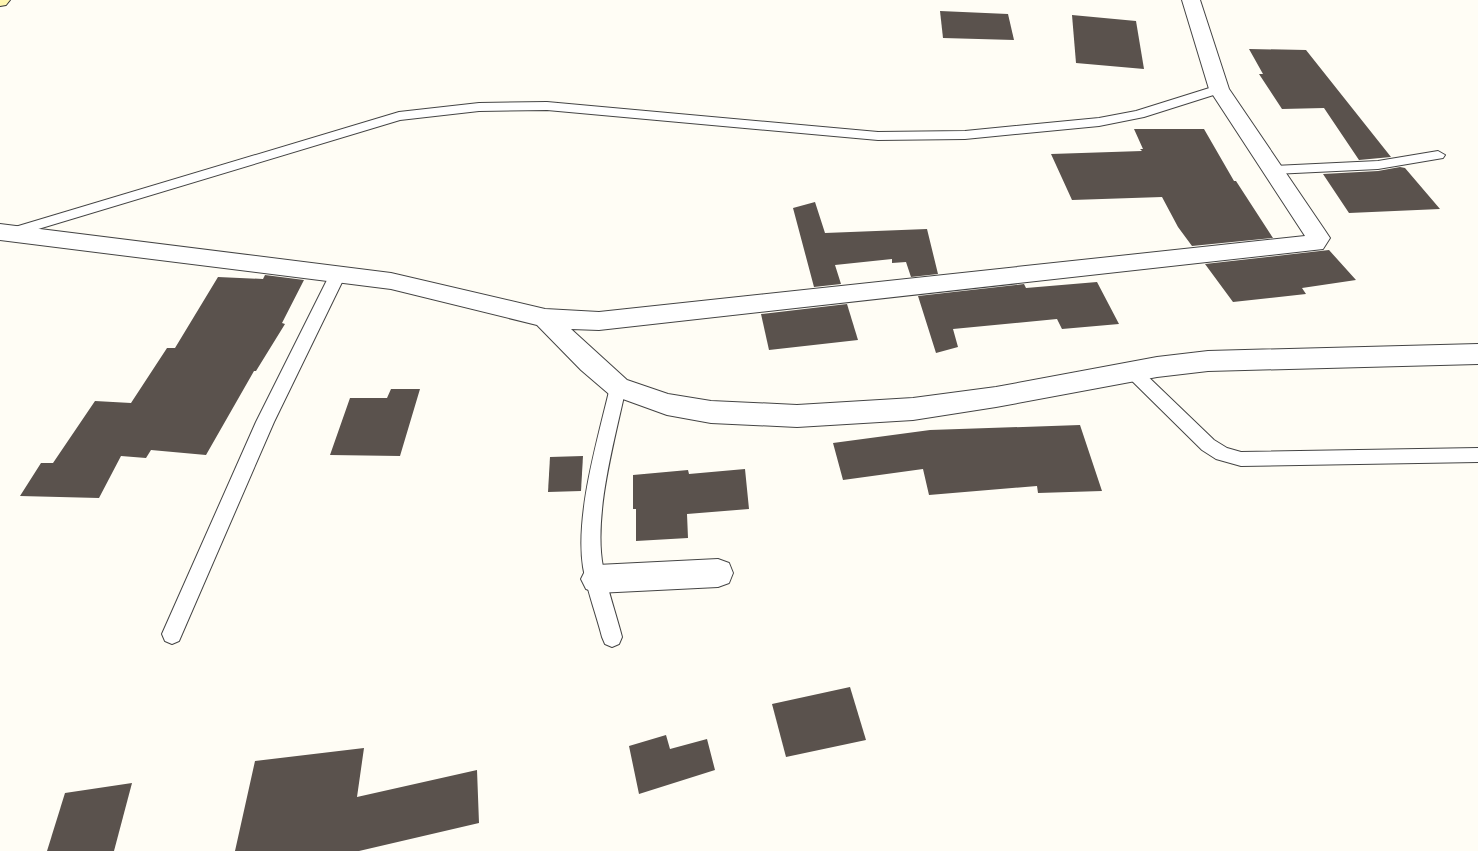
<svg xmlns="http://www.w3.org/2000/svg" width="1478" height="851" font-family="'Times New Roman',serif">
	<rect width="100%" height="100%" fill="#fffdf5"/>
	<g fill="#5a524d">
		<path d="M940 11 1008 14 1014 40 943 38Z"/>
		<path d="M1072 15 1136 21 1144 69 1076 63Z"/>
		<path d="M1249 49 1306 50 1391 157 1359 160 1324 108 1282 109 1259 74H1263Z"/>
		<path d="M1134 129H1204L1234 181H1236L1273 238 1192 246 1178 227 1162 197 1072 200 1051 154 1142 151 1140 149H1143Z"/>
		<path d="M1400 167 1405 168 1440 209 1349 213 1323 174 1378 171Z"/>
		<path d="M815 202 825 233 927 229 938 274 911 277 906 262 892 263V259L835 265 841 284 814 287 793 208Z"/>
		<path d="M1329 250 1356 280 1302 288 1306 294 1233 302 1205 264Z"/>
		<path d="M265 275 304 280 282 323 285 324 256 371H254L206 455 151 450 146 458 121 456 99 498 20 496 41 463H53L95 401 131 403 167 348H175L218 277 263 279Z"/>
		<path d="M1097 282 1119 324 1062 329 1057 319 953 329 958 347 936 353 918 296 1024 284 1026 288Z"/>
		<path d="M847 304 858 340 769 350 761 314Z"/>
		<path d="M391 389H420L400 456 330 455 350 398H387Z"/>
		<path d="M1080 425 1102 491 1038 493 1037 486 929 495 923 469 843 480 833 443 930 430Z"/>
		<path d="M583 456 581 491 548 492 550 457Z"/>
		<path d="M745 469 749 509 687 514 688 538 636 541V509H633V475L688 470 689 474Z"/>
		<path d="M850 687 866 740 786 757 772 704Z"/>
		<path d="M666 735 670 749 707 739 715 770 639 794 629 746Z"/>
		<path d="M364 748 357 797 477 770 479 823 359 851H235L255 761Z"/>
		<path d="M132 783 114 851H47L65 793Z"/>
	</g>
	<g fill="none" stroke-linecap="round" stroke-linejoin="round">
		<g stroke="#444" stroke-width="2">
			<g id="lane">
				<path d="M1219 85 1225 89 1223 92 1144 117 1099 126 965 139 878 140 547 110 479 111 400 120 15 236H5L3 233 5 230 399 112 479 103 547 102 878 132 965 131 1099 118 1136 111Z"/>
				<path d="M1438 151 1445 155 1443 158 1378 169 1274 174 1269 173 1267 170 1269 167 1274 166 1378 161Z"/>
				<path d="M338 269 343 270 346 274 274 422 179 641 172 644 165 641 162 634 256 422 330 274 333 270Z"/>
				<path d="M1132 365 1138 367 1214 440 1227 448 1241 452 1478 448V462L1241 466 1216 459 1202 450 1126 375 1124 371 1126 367Z"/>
				<path d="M618 380 624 382 626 387C615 439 593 515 603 567 608 591 616 614 622 637L619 644 612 647 605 644 602 637C596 614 587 590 583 567 575 514 598 439 610 387L612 382Z"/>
			</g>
		</g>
		<g stroke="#444" stroke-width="2">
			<g id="street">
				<path d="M1182 0H1200L1229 89 1324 229 1330 238 1323 249 599 330 571 329 627 380 668 394 711 401 797 405 913 398 996 387 1157 357 1208 351 1478 344V364L1208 371 1157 377 996 407 913 420 797 427 711 423 667 415 609 394 581 370 537 325 391 289 0 240V224L391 273 545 309 599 312 1305 236 1209 89Z"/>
				<path d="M718 559 729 563 733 573 729 583 718 587 597 593 586 589 581 579 586 569 597 565Z"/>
			</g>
		</g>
		<g stroke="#333" stroke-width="2">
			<path id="secondary" d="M0 0H10L6 5 0 6Z"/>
		</g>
		<use href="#lane" fill="#fff" fill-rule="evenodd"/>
		<use href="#street" fill="#fff" fill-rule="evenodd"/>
		<use href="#secondary" fill="#fff6b0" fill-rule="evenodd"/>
	</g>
</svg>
